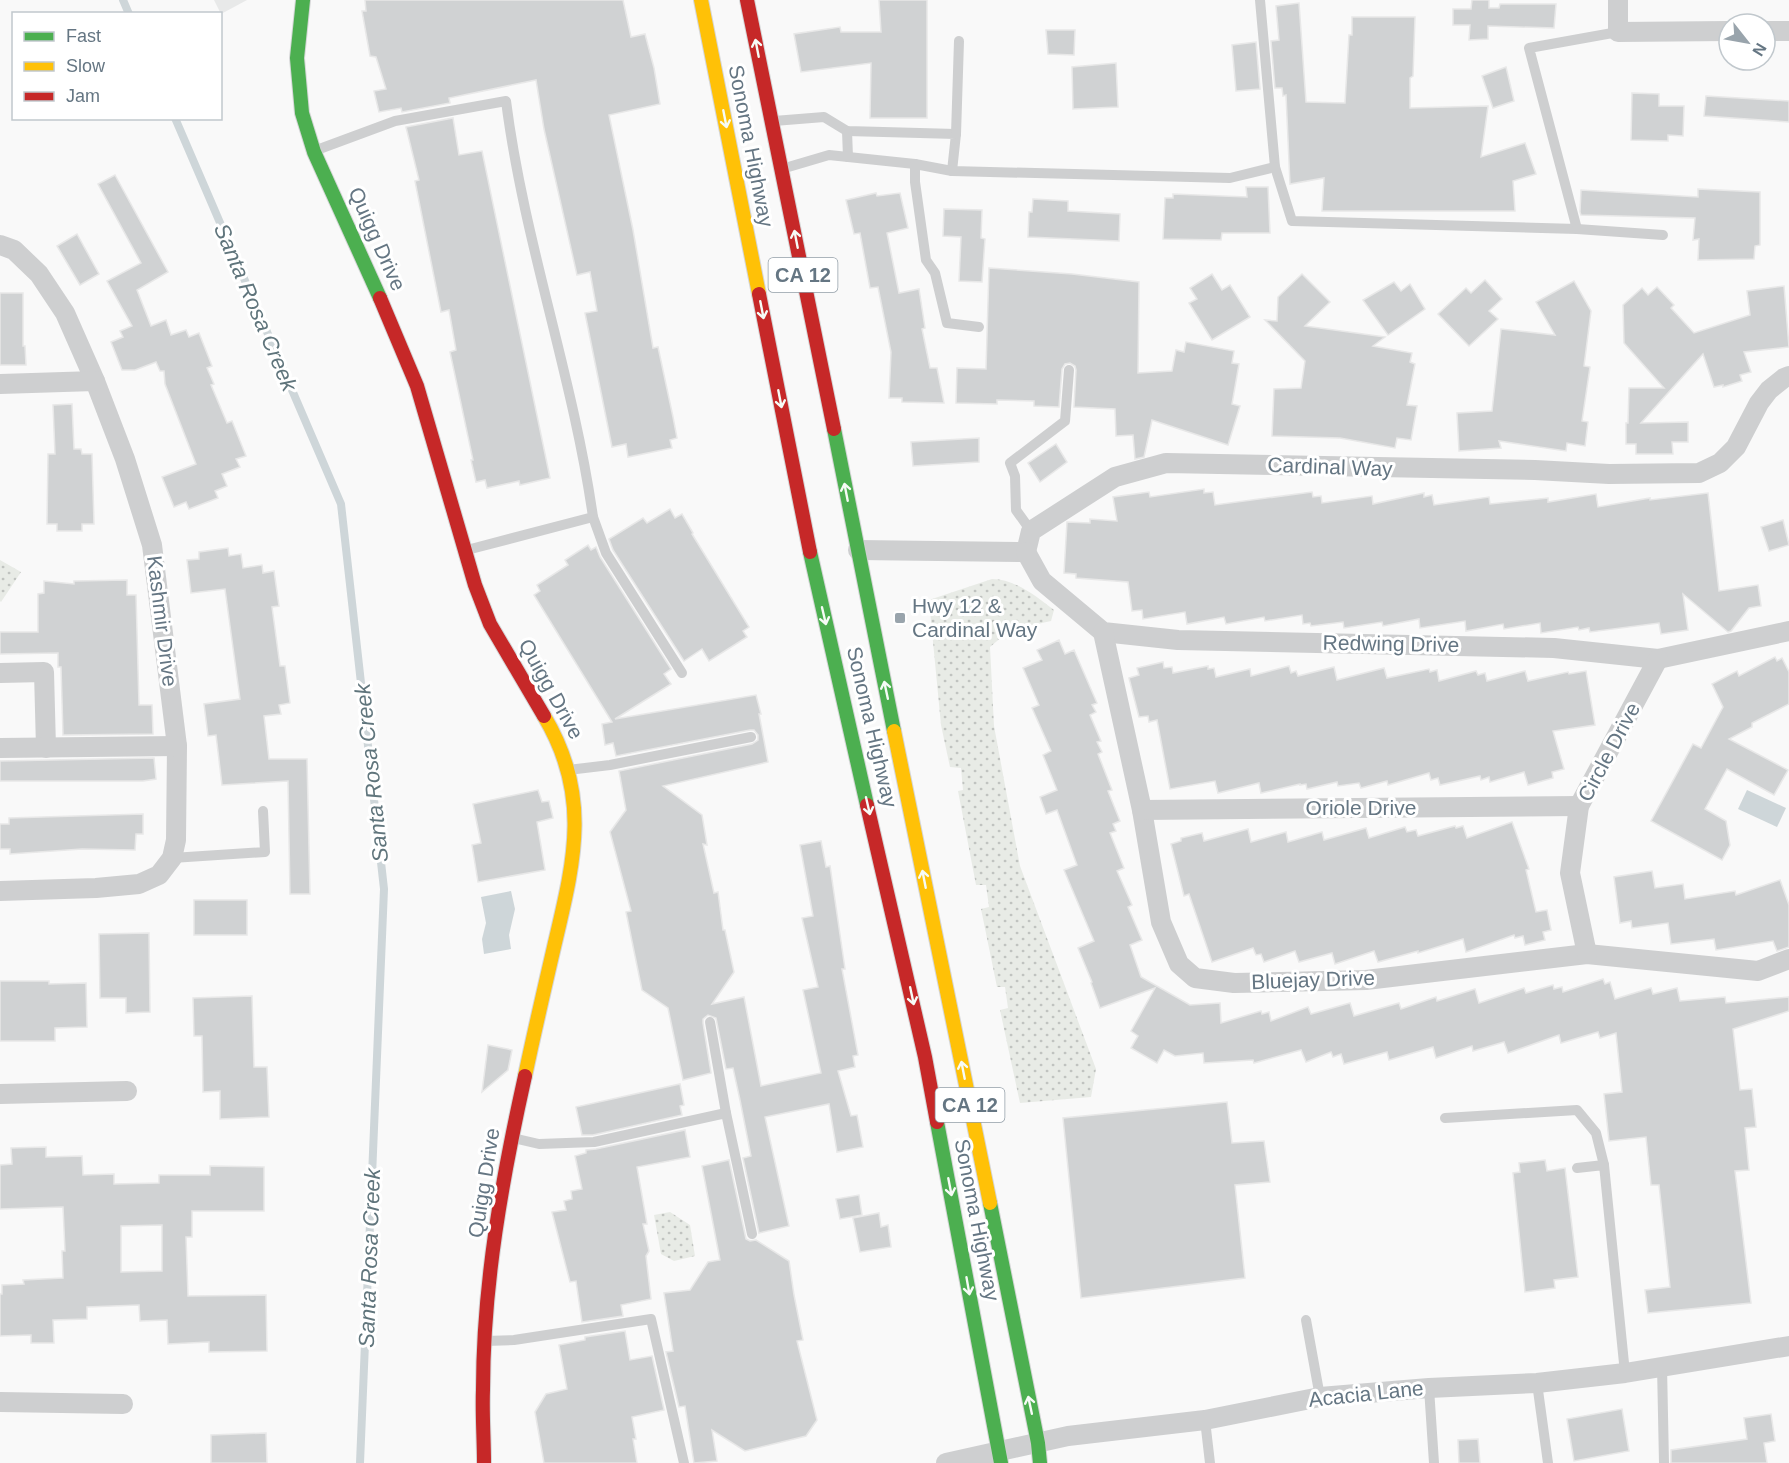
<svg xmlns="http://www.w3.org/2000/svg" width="1789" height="1463" font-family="Helvetica,sans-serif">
	<defs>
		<pattern id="grass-dots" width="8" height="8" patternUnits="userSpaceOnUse" patternTransform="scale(1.5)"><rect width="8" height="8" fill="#e8ebe6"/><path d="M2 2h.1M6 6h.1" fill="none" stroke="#c0c3c0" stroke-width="1.8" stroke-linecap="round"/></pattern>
	</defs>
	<rect width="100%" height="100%" fill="#f9f9f9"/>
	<path fill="#e8e9e9" d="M214 0H247L221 14Z"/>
	<g fill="url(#grass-dots)">
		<path d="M0 560 21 572 1 602 0 601Z"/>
		<path d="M992 579C1015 579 1037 597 1054 610L1051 621 1010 630 990 647 994 726 1020 866 1096 1069 1091 1097 1020 1103 1000 1010 1008 1008 1005 987H997L981 909 989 907 986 885H976L958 791 963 790 961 768 950 767 941 725 929 600Z"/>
		<path d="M670 1212 690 1225 695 1256 674 1261 661 1254 654 1215Z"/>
	</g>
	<g fill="#ced6d9">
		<path d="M1747 790 1786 808 1777 827 1738 809Z"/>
		<path d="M511 891 515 909 509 935 511 949 484 954 482 939 486 923 481 897Z"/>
	</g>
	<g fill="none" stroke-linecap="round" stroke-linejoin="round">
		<g stroke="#ced6d9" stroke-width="8">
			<path d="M123 0 129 14"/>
			<path d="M175 118 341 504 384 889 360 1463"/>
		</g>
	</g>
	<g fill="#d0d2d3" stroke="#e8e8e8" stroke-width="1.5" fill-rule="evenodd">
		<path d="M365 0H623L631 37 645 34 654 68 660 104 609 115 633 230 653 348 658 347 673 417 677 438 670 440 672 448 628 457 626 444 612 447 585 313 597 311 590 272 577 275 544 129 536 80 449 98 450 103 402 112 401 108 379 112 374 91 386 89 376 57 370 56 362 11H366Z"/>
		<path d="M879 0H927V118H870L871 63 801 72 794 34 840 27 841 32H881Z"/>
		<path d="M1472 0H1489V8H1499L1500 4H1556L1554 28 1488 26V39L1469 40 1470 25H1453V9H1471Z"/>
		<path d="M1299 3 1306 102 1345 103 1349 35H1352V17H1415L1413 76 1410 78V108L1488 106 1481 157 1525 143 1536 174 1513 181 1515 211H1322L1324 178 1290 184 1286 95 1283 96 1282 88H1275L1271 41 1279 40 1276 6Z"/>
		<path d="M1046 30H1075L1074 55 1048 54Z"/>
		<path d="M1256 42 1260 89 1236 91 1232 45Z"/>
		<path d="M1116 63 1118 107 1073 109 1072 67Z"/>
		<path d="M1506 67 1514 101 1493 108 1482 76Z"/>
		<path d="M1632 93 1659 94V106H1684L1683 136 1668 135V141L1631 140Z"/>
		<path d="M1706 96 1789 101V122L1704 116Z"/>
		<path d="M453 118 459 155 482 151 550 478 520 485 519 481 487 488 485 480 476 482 471 460H473L450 352 456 350 449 310 441 312 415 181 419 180 406 127Z"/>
		<path d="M115 175 168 272 137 290 151 326 166 320 171 335 186 330 189 337 199 333 212 366 207 368 214 384 211 385 227 423 232 421 246 456 236 459 240 467 222 474 227 486 215 491 218 498 189 509 186 502 174 507 162 477 196 464 165 384 164 371H160L156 362 135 370H122L111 342 123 337 120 331 132 326 107 281 141 263 98 184Z"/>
		<path d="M1246 187H1268L1270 233H1222L1221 240 1163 239 1165 198H1173V194L1247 197Z"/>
		<path d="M1698 189 1760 192V245L1755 246 1754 259 1698 260 1699 239 1693 240 1695 218 1581 215 1580 212 1581 190 1698 197Z"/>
		<path d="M876 193 877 196 900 193 908 228 887 233 899 293 919 289 925 328 922 329 930 368H937L944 403 902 402V398H889L891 352 878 287 870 288 860 233 854 234 846 200Z"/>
		<path d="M1033 199 1068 201V211L1120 214 1119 241 1028 237 1029 212H1032Z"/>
		<path d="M944 209 982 210 981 238 985 239 982 282 959 281 961 237 943 236Z"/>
		<path d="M77 234 99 274 80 285 57 246Z"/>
		<path d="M989 268 1072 274 1139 282 1138 373 1172 371 1176 350 1184 352 1186 342 1234 351 1232 363 1239 364 1232 404 1240 406 1228 445 1152 420 1144 457 1135 459 1133 435 1116 436 1115 409 1074 407 1076 370 1075 366 1070 363 1065 364 1062 369 1059 407 1034 406V401L997 400V404L956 403 957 368 986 369Z"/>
		<path d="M1212 274 1222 290 1230 285 1250 317 1212 340 1189 303 1197 299 1190 288Z"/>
		<path d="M1302 274 1330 302 1305 326 1385 337 1373 346 1412 353 1410 362 1415 364 1407 405 1417 406 1411 440 1397 438 1395 448 1340 438 1272 436 1274 389 1301 388 1305 361 1265 320 1277 321 1278 297Z"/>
		<path d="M1485 280 1502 299 1489 311 1498 319 1469 346 1438 314 1466 288 1471 293Z"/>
		<path d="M1574 281 1591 311 1584 366 1590 367 1582 421 1588 422 1585 446 1567 443 1566 451 1499 441 1501 448 1459 451 1457 413 1492 411 1501 329 1555 335 1536 302Z"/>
		<path d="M1394 282 1401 291 1410 284 1425 309 1388 335 1363 300Z"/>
		<path d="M1784 286 1789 347 1744 352 1751 372 1740 375 1742 381 1723 387V385L1714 387 1703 354 1641 423 1688 422V442H1672L1673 454H1636V444H1626V423H1628L1629 388H1664L1624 343 1623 305 1642 288 1648 295 1657 287 1674 305 1671 308 1694 333 1750 315 1747 291Z"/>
		<path d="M0 293H23V346H25L26 365H0Z"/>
		<path d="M72 404 74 449H81L82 454H92L94 524H82V531H57V524H47L48 454H55L53 405Z"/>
		<path d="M979 438V462L913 466 911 442Z"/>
		<path d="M1056 444 1067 462 1040 482 1028 463Z"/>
		<path d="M1204 489V493L1213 492 1215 505 1312 492 1313 497 1321 496 1322 503 1372 496 1373 504 1424 493V497L1432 495 1434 505 1489 497 1490 504 1548 498V502L1596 494 1598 507 1650 498V500L1708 493 1719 591 1758 585 1761 606 1749 608 1731 631 1728 632 1683 594 1688 630 1661 634 1659 623 1590 632 1589 628 1579 630 1578 627 1541 633 1540 623 1504 629 1503 624 1466 631 1465 621 1420 628 1419 619 1383 626 1382 622 1344 628 1343 622 1311 626 1310 623 1303 624 1302 615 1265 621 1264 617 1226 624 1224 617 1187 624 1185 612 1143 619 1142 610 1132 611 1128 582 1076 578V574L1064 573 1067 522 1090 523V519L1117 521 1113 497 1149 492 1150 497Z"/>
		<path d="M670 509 675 518 682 514 693 533 692 534 749 627 743 631 747 637 709 661 702 649 684 661 613 550 609 539 643 518 647 523Z"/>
		<path d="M1783 520 1789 545 1769 551 1761 527Z"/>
		<path d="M588 545 591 550 596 547 600 557 671 669 664 674 671 684 615 719 756 695 761 714H759L768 762 663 786 702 815 707 845 703 844 714 893 718 892 723 930H725L734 972 712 1004 744 997 761 1086 821 1073 803 990 818 987 802 918 813 916 800 845 821 841 826 867 830 866 845 969H842L858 1055 853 1056 855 1067 838 1071 851 1116 857 1115 863 1147 837 1152 829 1104 765 1117 789 1226 759 1233 743 1158 751 1156 740 1100 733 1068 726 1069 716 1018 708 1015 703 1019V1023L711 1073 683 1080 668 1008 642 990 626 912 631 911 610 832 626 810 619 771 752 744 758 740V735L754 730H750L616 756 613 743 605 745 602 724 612 722 534 595 540 591 537 585 568 565 565 560Z"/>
		<path d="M228 548 229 556 241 554 243 568 262 565 263 573 274 571 279 606 272 607 280 666H285L290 703 279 705 281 714 264 716 269 759H307L310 894H290L288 781 222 785 216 735 208 736 204 704 240 699 225 589 191 593 187 560 199 559V552Z"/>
		<path d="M127 580V595H136L139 705H152L153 734 63 735 61 667H58V653L0 654V632H38V594L44 593V581L74 584V581Z"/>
		<path d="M1059 640 1065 654 1074 650 1097 703 1092 705 1096 712 1090 715 1101 741 1097 742 1102 752 1098 754 1112 790 1108 791 1120 821 1113 824 1116 831 1110 833 1124 868 1117 871 1132 905 1128 907 1142 940 1130 945 1141 977 1190 1005 1220 1003 1221 1023 1261 1011 1262 1014 1269 1012 1271 1021 1308 1007 1311 1014 1350 1003 1354 1016 1399 1003 1401 1009 1436 997 1437 1001 1475 989 1479 1003 1524 988 1526 993 1553 985 1554 989 1562 987 1563 992 1603 979 1605 984 1610 982 1615 999 1651 988 1653 994 1677 988 1680 1001 1725 997 1726 1003 1789 997V1011L1733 1029 1740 1090 1752 1089 1756 1127 1745 1128 1749 1170 1735 1171 1751 1303 1648 1313 1645 1290 1670 1287 1659 1185H1651L1646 1137 1609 1141 1604 1094 1622 1092 1616 1033 1600 1038 1598 1032 1561 1043 1559 1035 1508 1053 1504 1042 1473 1051 1472 1046 1436 1058 1433 1047 1389 1060 1387 1052 1344 1064 1341 1054 1333 1057 1331 1052 1306 1062 1301 1050 1254 1063 1253 1060 1204 1063 1203 1053 1175 1056 1164 1050 1157 1063 1131 1048 1138 1036 1131 1031 1155 988 1100 1008 1091 983 1092 982 1078 948 1094 941 1064 870 1077 865 1057 810 1046 814 1040 797 1057 790 1043 755 1051 751 1032 708 1039 705 1023 668 1042 660 1037 650Z"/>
		<path d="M1775 657 1777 661 1782 658 1789 672V704L1752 723V727L1729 739 1788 770 1774 795 1727 769 1705 809 1726 821 1730 845 1722 860 1651 821 1693 744 1701 748 1723 707 1712 684 1737 671 1739 676Z"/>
		<path d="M1163 662 1164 668 1172 667 1173 673 1208 666V669L1214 668 1216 677 1250 669 1251 676 1289 666 1291 673 1296 671 1298 676 1334 667 1337 680 1384 668 1387 678 1429 669 1430 672 1437 670 1439 681 1476 671 1478 675 1485 673 1487 681 1525 671 1528 681 1568 672 1569 674 1586 671 1595 725 1553 731 1564 769 1552 772 1553 778 1528 785 1524 772 1490 782 1489 777 1481 780 1480 776 1440 785 1438 778 1431 780 1429 773 1388 785 1387 781 1361 788 1359 783 1338 786 1337 782 1307 789 1306 784 1300 785V784L1261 793 1259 783 1218 793 1215 781 1170 789 1157 720 1149 722 1148 716 1139 717 1129 678 1139 675 1137 668Z"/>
		<path d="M154 758 156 779 143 781H0V761Z"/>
		<path d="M538 790 542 802 549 801 553 818 537 822 545 870 478 882 472 845 481 843 473 804Z"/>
		<path d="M143 814V834H136L135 850 82 849 10 854V849H0V824H9V818Z"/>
		<path d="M1512 822 1529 869 1526 870 1536 912 1547 910 1551 930 1543 932 1545 940 1525 945 1523 936 1515 938 1514 935 1466 952 1463 939 1418 953V951L1378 962 1374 951 1335 964 1332 953 1299 962 1295 951 1264 962 1261 954 1256 955 1253 948 1212 962 1189 894 1184 896 1171 844 1181 841V838L1202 833 1204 841 1248 829 1251 842 1286 832 1288 842 1322 832 1324 840 1366 828 1369 838 1405 827 1407 832 1416 830 1418 836 1455 826 1456 828 1463 826 1467 838Z"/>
		<path d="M1652 871 1655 888 1683 884 1685 899 1735 891 1736 895 1780 880 1789 905V947L1777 951 1773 941 1716 950 1714 939 1671 944 1668 923 1632 928 1631 921 1620 923 1614 877Z"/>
		<rect x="194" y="900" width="53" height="35"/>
		<path d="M149 933 150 1012 126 1013V998H100L99 934Z"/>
		<path d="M0 981H49V984L86 983 87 1027 55 1028V1041H0Z"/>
		<path d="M252 996 254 1067H267L269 1117 220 1119V1091L203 1092 202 1036H194L193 998Z"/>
		<path d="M488 1045 512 1050 508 1070 482 1092Z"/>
		<path d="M680 1084 684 1105 680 1106 682 1115 593 1135H582L576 1107Z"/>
		<path d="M1227 1102 1232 1143 1264 1141 1270 1182 1235 1185 1245 1278 1081 1298 1063 1118Z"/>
		<path d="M685 1130 690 1157 637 1167 647 1224H643L649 1251 646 1256 651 1299 621 1305 623 1316 582 1322 576 1281 570 1282 552 1212 566 1210 564 1201 572 1199 571 1191 582 1189 575 1156 586 1153V1150L596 1149Z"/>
		<path d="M46 1147V1157L82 1156 83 1175 114 1174V1184L159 1183V1175H210V1166L264 1167V1211H192V1237H186L188 1296 266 1295 267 1351 209 1352V1342L168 1344 167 1320 140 1321 139 1305 87 1307V1319L53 1320 54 1343H31V1335L0 1336V1294H2V1285L24 1284 23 1280 63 1278 62 1251H65L63 1207 0 1209V1165L12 1164 11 1148ZM162 1225V1271L121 1272V1226Z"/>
		<path d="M729 1160 746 1239 750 1241 756 1240 789 1261 794 1295 803 1340 797 1341 817 1420 806 1436 745 1451 712 1430 717 1461 694 1463 685 1406 679 1407 666 1352 673 1351 664 1293 690 1290 708 1262 720 1260 702 1166Z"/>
		<path d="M1545 1160 1547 1171 1565 1168 1578 1277 1554 1280 1555 1288 1525 1292 1513 1173 1520 1172 1519 1163Z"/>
		<path d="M859 1195 862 1215 840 1219 836 1199Z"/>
		<path d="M879 1213 881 1227 888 1225 891 1247 860 1252 853 1218Z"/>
		<path d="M625 1331 630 1360 652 1356 664 1410 632 1417 636 1439H633L637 1463H544L535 1412 546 1394 567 1389 559 1345 585 1340V1337Z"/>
		<path d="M1622 1409 1629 1451 1574 1461 1567 1419Z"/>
		<path d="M1771 1414 1775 1441 1764 1443 1767 1463H1671V1450L1747 1439 1744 1418Z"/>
		<path d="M266 1433 267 1463H211V1435Z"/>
		<path d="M1478 1439 1480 1463H1459L1458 1440Z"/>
	</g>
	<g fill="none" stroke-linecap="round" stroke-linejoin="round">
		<g stroke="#d5d6d7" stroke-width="16">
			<g id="fast">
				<path d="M303 0 297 58 302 113 314 152 380 298"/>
				<path d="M834 429 894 731"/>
				<path d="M810 552 867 805"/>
				<path d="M937 1122 1001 1463"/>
				<path d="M990 1203 1038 1443 1040 1463"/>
			</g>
		</g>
		<g stroke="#d5d6d7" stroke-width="16">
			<g id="slow">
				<path d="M701 0 759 294"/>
				<path d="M894 731 990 1203"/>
				<path d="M525 1076C534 1033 544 990 554 947 574 862 592 796 544 716"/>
			</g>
		</g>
		<g stroke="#d5d6d7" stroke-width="16">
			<g id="jam">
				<path d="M747 0 834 429"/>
				<path d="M759 294 810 552"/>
				<path d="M380 298 417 386 475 585 490 624 544 716"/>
				<path d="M867 805 925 1057 937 1122"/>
				<path d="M484 1463C484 1439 482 1414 483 1390 483 1285 502 1179 525 1076"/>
			</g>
		</g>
		<g stroke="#cecfd0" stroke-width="10">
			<path d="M1260 0 1275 167 1292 221 1577 229 1529 48 1618 32"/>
			<path d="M774 121 824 117 847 131 956 134 952 171 1230 178 1275 167"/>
			<path d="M847 131 848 157"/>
			<path d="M956 134 959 41"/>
			<path d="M314 151 395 121 506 101C524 242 573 376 593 517L467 550"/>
			<path d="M785 168 829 155 915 164"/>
			<path d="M952 171 915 164V182L926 260 935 273 947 323 979 327"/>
			<path d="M1577 229 1663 235"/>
			<path d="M593 517 606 553 682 673"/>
			<path d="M1031 531 1016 510 1015 476 1010 463 1065 421 1069 370"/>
			<path d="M568 770 610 765 751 737"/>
			<path d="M172 858 265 852 263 811"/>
			<path d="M710 1022 726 1113"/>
			<path d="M1445 1118 1577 1110 1596 1133 1604 1165"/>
			<path d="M513 1138 539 1144 594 1142 726 1113 752 1234"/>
			<path d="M1577 1168 1604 1165 1625 1373"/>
			<path d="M1306 1320 1320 1397"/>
			<path d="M485 1341 514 1340 651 1319 684 1463"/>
			<path d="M1662 1366 1664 1463"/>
			<path d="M1537 1383 1548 1463"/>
			<path d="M1429 1388 1434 1463"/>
			<path d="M1205 1420 1210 1463"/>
		</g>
		<g stroke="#cecfd0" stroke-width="20">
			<path d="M1618 0V32L1729 31"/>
			<path d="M1765 31H1789"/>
			<path d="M0 245 14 250 39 274 65 313 95 381 125 459 152 545 177 746 176 840 172 858 159 875 139 884 96 888 0 891"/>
			<path d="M0 384 95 381"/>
			<path d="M858 550 1026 552 1031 531 1115 477 1166 463 1535 470 1609 474 1699 473 1720 463 1736 447 1759 403 1769 390 1784 378 1789 376"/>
			<path d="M1026 552 1042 581 1103 632 1178 640 1554 648 1658 659 1789 631"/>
			<path d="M1103 632 1142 810 1161 922 1179 964 1195 978 1234 983 1366 980 1587 954 1758 971 1789 959"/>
			<path d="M0 673 44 672 46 748"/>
			<path d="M0 748 177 746"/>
			<path d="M1142 810 1579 806"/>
			<path d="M1587 954 1570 873 1579 806 1658 659"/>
			<path d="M0 1094 127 1091"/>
			<path d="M0 1402 123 1404"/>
			<path d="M946 1463 1068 1436 1205 1420 1320 1397 1429 1388 1537 1383 1625 1373 1789 1346"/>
		</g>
		<use href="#fast" stroke="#4caf50" stroke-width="14"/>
		<use href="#slow" stroke="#ffc107" stroke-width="14"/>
		<use href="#jam" stroke="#c62828" stroke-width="14"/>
	</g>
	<defs><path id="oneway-shaft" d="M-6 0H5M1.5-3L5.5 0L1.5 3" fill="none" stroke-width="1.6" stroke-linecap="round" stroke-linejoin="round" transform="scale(1.5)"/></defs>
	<g stroke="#f6fbf6">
		<use href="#oneway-shaft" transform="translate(757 48) rotate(-101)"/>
		<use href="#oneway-shaft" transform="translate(725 119) rotate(79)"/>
		<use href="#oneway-shaft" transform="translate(796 239) rotate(-101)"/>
		<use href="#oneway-shaft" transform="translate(762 310) rotate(79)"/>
		<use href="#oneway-shaft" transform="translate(780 399) rotate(79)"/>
		<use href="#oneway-shaft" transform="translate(846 492) rotate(-101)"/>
		<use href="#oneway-shaft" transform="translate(824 616) rotate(77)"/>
		<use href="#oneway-shaft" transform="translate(886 690) rotate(-102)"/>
		<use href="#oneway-shaft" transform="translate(868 806) rotate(77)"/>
		<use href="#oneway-shaft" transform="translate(924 879) rotate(-101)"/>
		<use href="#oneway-shaft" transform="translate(912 996) rotate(78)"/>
		<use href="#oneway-shaft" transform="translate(963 1070) rotate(-101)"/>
		<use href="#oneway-shaft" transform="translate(950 1187) rotate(79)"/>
		<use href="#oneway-shaft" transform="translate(968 1286) rotate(80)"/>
		<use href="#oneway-shaft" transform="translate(1030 1405) rotate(-102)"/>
	</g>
	<rect fill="#99a4ac" stroke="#fff" stroke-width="2" x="894" y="612" width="12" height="12" rx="3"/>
	<g text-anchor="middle" stroke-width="6" stroke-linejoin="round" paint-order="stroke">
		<g fill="#fff" stroke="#939fa8" stroke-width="1.5">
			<rect x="768.5" y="258" width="69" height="34" rx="4.5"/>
			<rect x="935.5" y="1088" width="69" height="34" rx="4.5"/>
		</g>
		<g font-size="20" font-weight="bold" fill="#657683">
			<text x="803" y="282">CA 12</text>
			<text x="970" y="1112">CA 12</text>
		</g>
		<g font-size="21" fill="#657683" stroke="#fff">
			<text transform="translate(751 146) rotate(79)" y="7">Sonoma Highway</text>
			<text transform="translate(377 239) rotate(66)" y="7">Quigg Drive</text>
			<text transform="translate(1330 467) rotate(2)" y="7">Cardinal Way</text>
			<text transform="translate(162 621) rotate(83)" y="7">Kashmir Drive</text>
			<text transform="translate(1391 644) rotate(1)" y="7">Redwing Drive</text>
			<text transform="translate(551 689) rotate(61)" y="7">Quigg Drive</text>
			<text transform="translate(872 727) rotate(77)" y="7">Sonoma Highway</text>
			<text transform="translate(1609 752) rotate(-62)" y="7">Circle Drive</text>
			<text x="1361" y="815">Oriole Drive</text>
			<text transform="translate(1313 980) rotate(-2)" y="7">Bluejay Drive</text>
			<text transform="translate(484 1183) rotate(-81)" y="7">Quigg Drive</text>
			<text transform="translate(977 1220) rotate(79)" y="7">Sonoma Highway</text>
			<text transform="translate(1366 1394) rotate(-6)" y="7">Acacia Lane</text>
		</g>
		<g font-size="21" fill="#657683" stroke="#fff" text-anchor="start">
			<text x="912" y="613">Hwy 12 &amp;<tspan x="912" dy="24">Cardinal Way</tspan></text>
		</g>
		<g font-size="22" font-style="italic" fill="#60757c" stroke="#fff">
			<text transform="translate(256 307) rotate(67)" y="8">Santa Rosa Creek</text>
			<text transform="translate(371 773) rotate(-96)" y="8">Santa Rosa Creek</text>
			<text transform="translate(369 1258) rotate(-88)" y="8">Santa Rosa Creek</text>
		</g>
	</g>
	<rect x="12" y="12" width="210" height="108" fill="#ffffff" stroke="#c1c8cd" stroke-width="1.5"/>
	<rect x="24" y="32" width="30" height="9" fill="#4caf50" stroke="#c1c8cd" stroke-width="1.5"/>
	<text x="66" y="42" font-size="18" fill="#657683">Fast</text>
	<rect x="24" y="62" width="30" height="9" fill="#ffc107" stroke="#c1c8cd" stroke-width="1.5"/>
	<text x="66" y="72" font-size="18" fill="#657683">Slow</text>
	<rect x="24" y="92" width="30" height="9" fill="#c62828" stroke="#c1c8cd" stroke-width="1.5"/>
	<text x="66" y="102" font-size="18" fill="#657683">Jam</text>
	<g transform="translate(1747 42) rotate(121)"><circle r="28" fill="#ffffff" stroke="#c1c8cd" stroke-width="1.5"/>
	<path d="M0-4.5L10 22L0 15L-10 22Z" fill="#99a4ac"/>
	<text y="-9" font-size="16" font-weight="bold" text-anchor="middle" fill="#657683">N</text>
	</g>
</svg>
